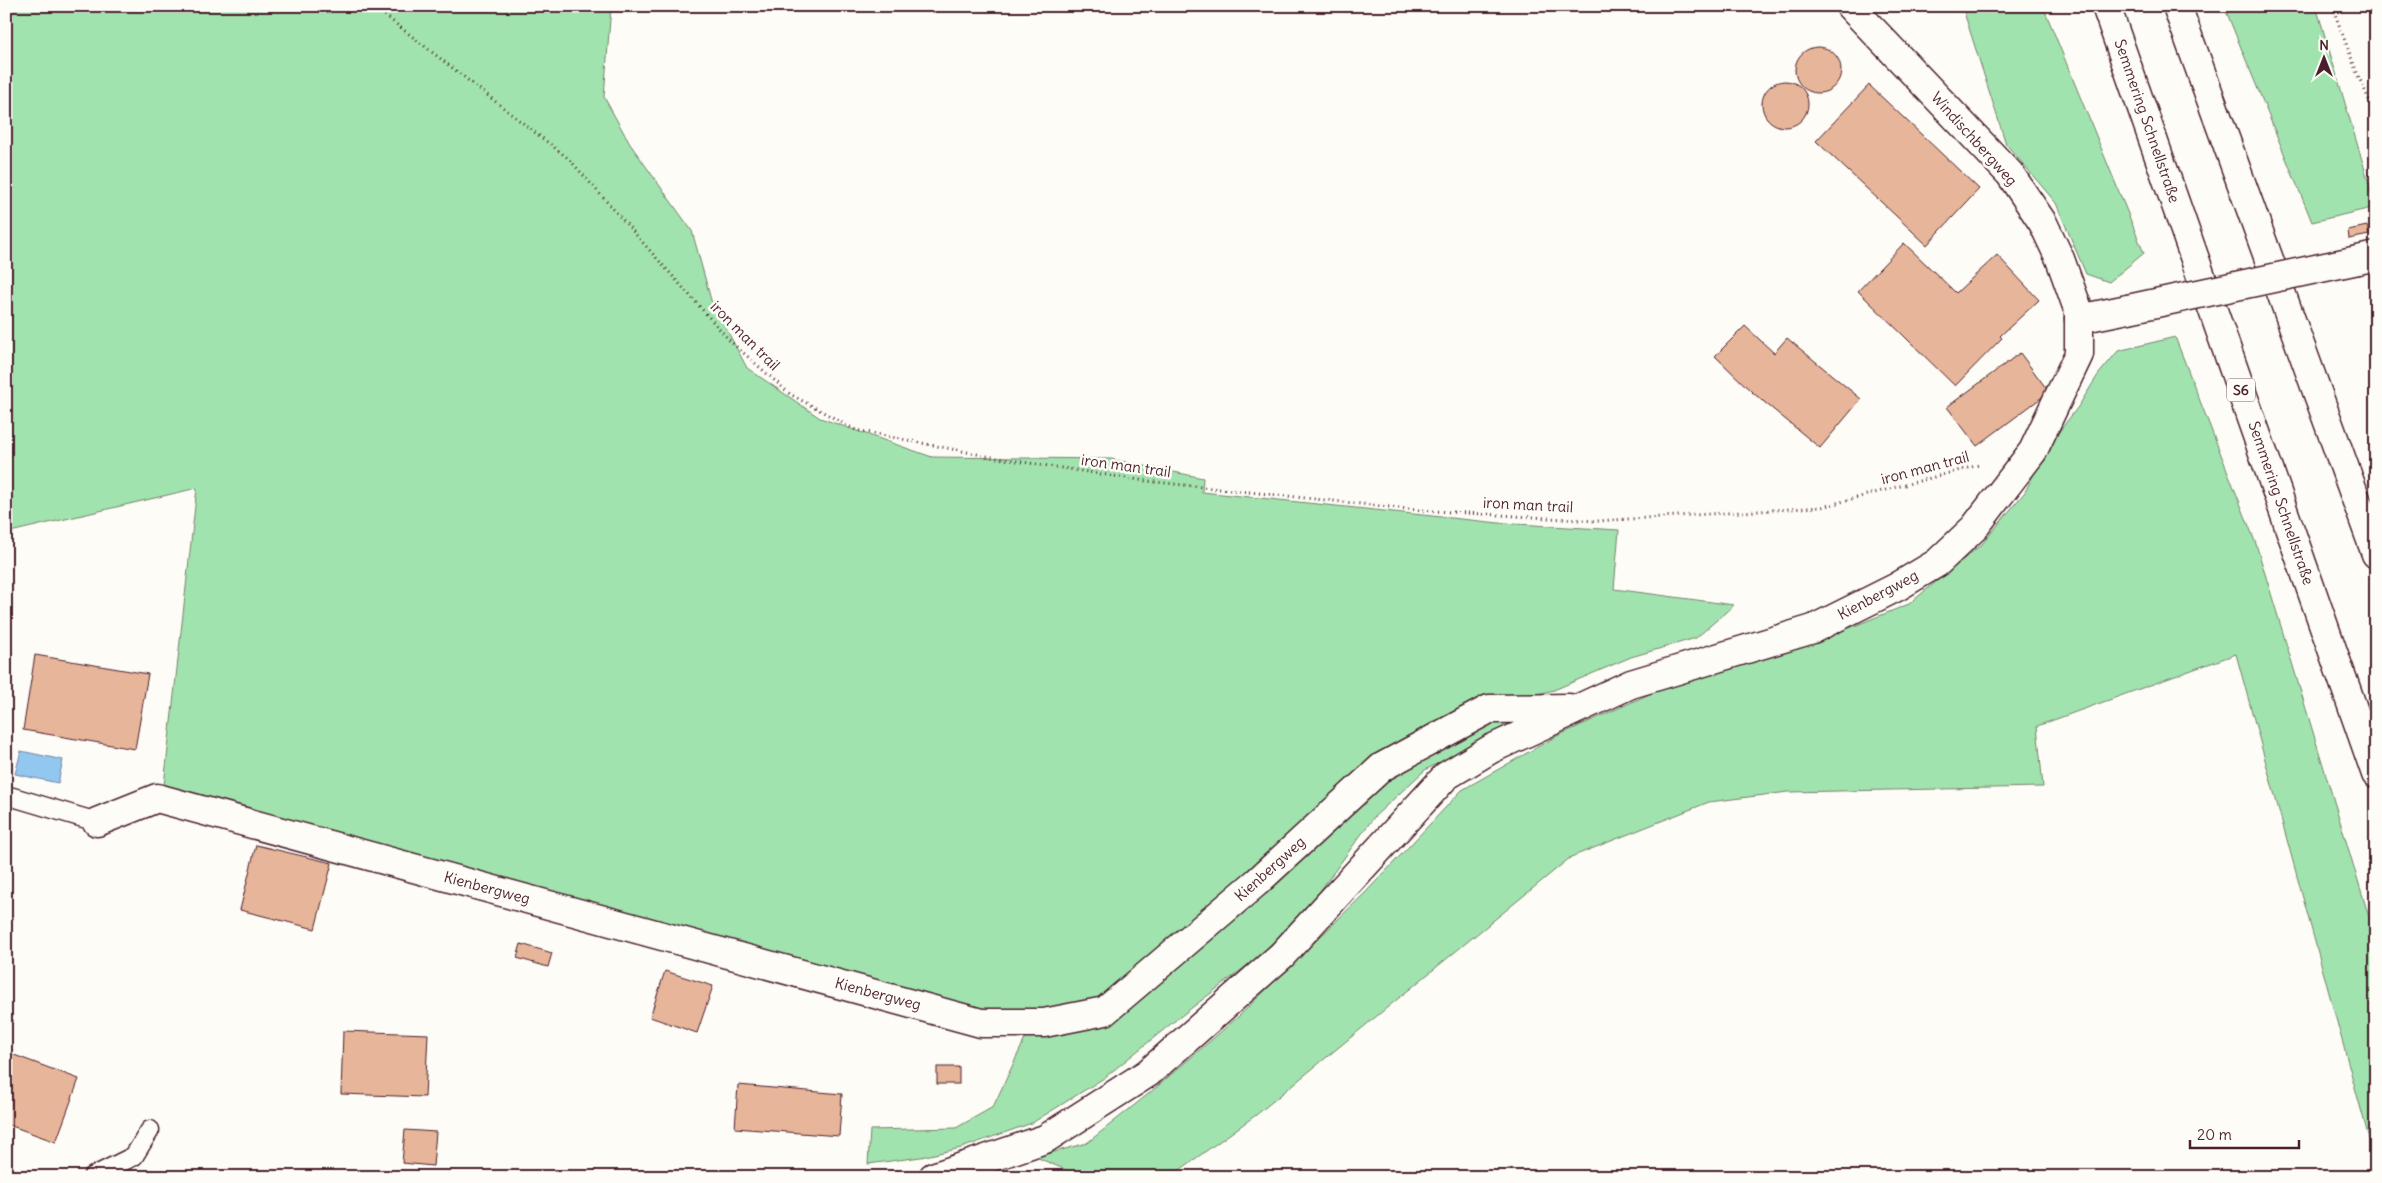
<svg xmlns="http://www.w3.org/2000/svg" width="2382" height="1183" font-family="Delius,sans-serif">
	<rect width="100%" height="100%" fill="#fdfcf7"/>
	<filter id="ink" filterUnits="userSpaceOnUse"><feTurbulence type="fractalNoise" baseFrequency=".02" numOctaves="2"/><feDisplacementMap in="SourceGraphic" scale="10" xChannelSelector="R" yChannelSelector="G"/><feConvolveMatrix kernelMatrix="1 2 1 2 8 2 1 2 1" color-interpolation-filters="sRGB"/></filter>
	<g filter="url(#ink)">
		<g fill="#a1e3ae" stroke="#76816c">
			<path d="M6 6H611L604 97 630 144 692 231 711 300 747 368 820 418 932 457 1111 459 1203 478 1202 492 1499 523 1619 530 1614 589 1734 605 1696 638 1631 657 1554 690 1521 698 1506 728 1425 770 1374 817 1320 891 1262 954 1172 1023 1104 1078 1032 1123 961 1148 921 1157 868 1164 870 1130 956 1128 993 1107 1039 1009 984 1011 164 785 197 488 6 533Z"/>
			<path d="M1962 6H2043L2144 253 2109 282 2086 274 2056 203 2006 144Z"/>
			<path d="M2224 6H2316L2376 207 2312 222Z"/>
			<path d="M2175 337 2256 544 2376 940V1164L2236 654 2037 726 2043 787 1788 792 1709 802 1571 857 1256 1115 1170 1177H1082L1036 1157 1087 1143 1152 1091 1238 1017 1366 892 1462 790 1555 737 1665 687 1817 641 1909 604 1982 544 2025 492 2048 446 2078 407 2098 375 2118 351Z"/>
		</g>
		<path fill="#92c7f0" stroke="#7584a1" d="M21 751 63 760 58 783 15 774Z"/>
		<g fill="#e7b599" stroke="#4a1f2b">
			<circle cx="1818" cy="70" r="23"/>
			<circle cx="1785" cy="104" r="23"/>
			<path d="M1869 85 1979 189 1927 245 1816 141Z"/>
			<path d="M2367 226 2369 235 2349 239 2348 230Z"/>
			<path d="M1904 243 1956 293 1997 255 2039 300 2000 336 2002 338 1955 386 1858 291Z"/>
			<path d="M1745 326 1774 353 1787 338 1861 399 1820 448 1752 392 1715 356Z"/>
			<path d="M2020 353 2049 392 1977 446 1947 407Z"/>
			<path d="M35 655 148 674 135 749 23 730Z"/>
			<path d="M256 845 332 863 315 929 240 910Z"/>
			<path d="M521 944 552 953 548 967 517 958Z"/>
			<path d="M665 971 713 986 697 1033 650 1017Z"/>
			<path d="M343 1031 428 1034 425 1097 341 1094Z"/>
			<path d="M6 1052 79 1079 56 1142 6 1124Z"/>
			<rect x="937" y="1067" width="22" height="17"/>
			<path d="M738 1085 842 1094 839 1136 735 1128Z"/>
			<path d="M405 1130 436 1132 433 1166 402 1163Z"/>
		</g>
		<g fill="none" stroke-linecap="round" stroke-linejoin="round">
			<g stroke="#4a1f2b" stroke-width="21">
				<g id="service">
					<path d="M6 795 97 822"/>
					<path d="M92 1177 134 1156 150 1130"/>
				</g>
			</g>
			<g stroke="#4a1f2b" stroke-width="31">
				<g id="minor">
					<path d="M2358 260 2376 256"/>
					<path d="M2079 319 2128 309"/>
					<path d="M97 822 157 798 981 1023H1044L1105 1011 1257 882 1382 767 1489 709 1569 708"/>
					<path d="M933 1177 1045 1139 1148 1073 1282 955 1446 776 1491 749 1631 684 1813 629 1897 587 1937 563 1974 528 2033 451 2079 354V312L2060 259 2043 223 2010 174 1850 6"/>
				</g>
			</g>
			<g stroke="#4a1f2b" stroke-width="31">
				<g id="motorway">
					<path d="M2106 6 2376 774"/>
					<path d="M2177 6 2376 554"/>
				</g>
			</g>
			<g stroke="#4a1f2b" stroke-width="3" stroke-dasharray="1 4" stroke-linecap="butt">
				<path d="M373 6 569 159 730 341 790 394 856 430 997 458 1146 481 1418 510 1597 521 1822 507 1979 465"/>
				<path d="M2332 6 2357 73 2376 115"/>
			</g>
			<use href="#service" stroke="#fdfcf7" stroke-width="18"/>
			<use href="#minor" stroke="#fdfcf7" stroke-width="28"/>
			<use href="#motorway" stroke="#fdfcf7" stroke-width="28"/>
			<g stroke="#4a1f2b" stroke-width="31" stroke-linecap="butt">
				<path id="minor-bridge" d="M2128 309 2358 260"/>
			</g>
			<use href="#minor-bridge" stroke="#fdfcf7" stroke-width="28"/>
		</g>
	</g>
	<g text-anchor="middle" stroke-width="5" stroke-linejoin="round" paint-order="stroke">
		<rect fill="#fdfcf7" stroke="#806168" stroke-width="1" x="2227" y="378.5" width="28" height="23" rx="4"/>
		<g font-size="14" font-weight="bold" fill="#4a1f2b">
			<text x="2241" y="395">S6</text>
		</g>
		<g font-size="15" fill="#4a1f2b" stroke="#fdfcf7">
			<text transform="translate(2147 121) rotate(71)" y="5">Semmering Schnellstraße</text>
			<text transform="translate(1974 139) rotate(48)" y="5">Windischbergweg</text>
			<text transform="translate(745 336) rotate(45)" y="5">iron man trail</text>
			<text transform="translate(1126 466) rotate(8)" y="5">iron man trail</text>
			<text transform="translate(1925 468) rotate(-15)" y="5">iron man trail</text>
			<text transform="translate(2281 503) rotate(71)" y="5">Semmering Schnellstraße</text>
			<text transform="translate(1528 505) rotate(3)" y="5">iron man trail</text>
			<text transform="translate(1878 595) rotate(-28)" y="5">Kienbergweg</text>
			<text transform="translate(1270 869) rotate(-42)" y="5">Kienbergweg</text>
			<text transform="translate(487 888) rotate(15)" y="5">Kienbergweg</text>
			<text transform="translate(878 994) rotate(15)" y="5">Kienbergweg</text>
		</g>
	</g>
	<rect width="2382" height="1183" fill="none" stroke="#fdfcf7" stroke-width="25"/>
	<rect x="12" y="12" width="2357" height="1158" fill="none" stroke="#4a1f2b" stroke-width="2" filter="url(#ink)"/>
	<g transform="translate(2324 58)" stroke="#fdfcf7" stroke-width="4" paint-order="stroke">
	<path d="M0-4L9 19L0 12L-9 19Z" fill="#4a1f2b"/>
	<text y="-8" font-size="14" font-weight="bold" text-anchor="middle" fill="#4a1f2b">N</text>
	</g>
	<path d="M2190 1140v8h109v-8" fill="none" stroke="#4a1f2b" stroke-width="2.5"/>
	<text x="2197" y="1140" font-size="15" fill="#4a1f2b" stroke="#fdfcf7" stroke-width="4" paint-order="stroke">20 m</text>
</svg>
